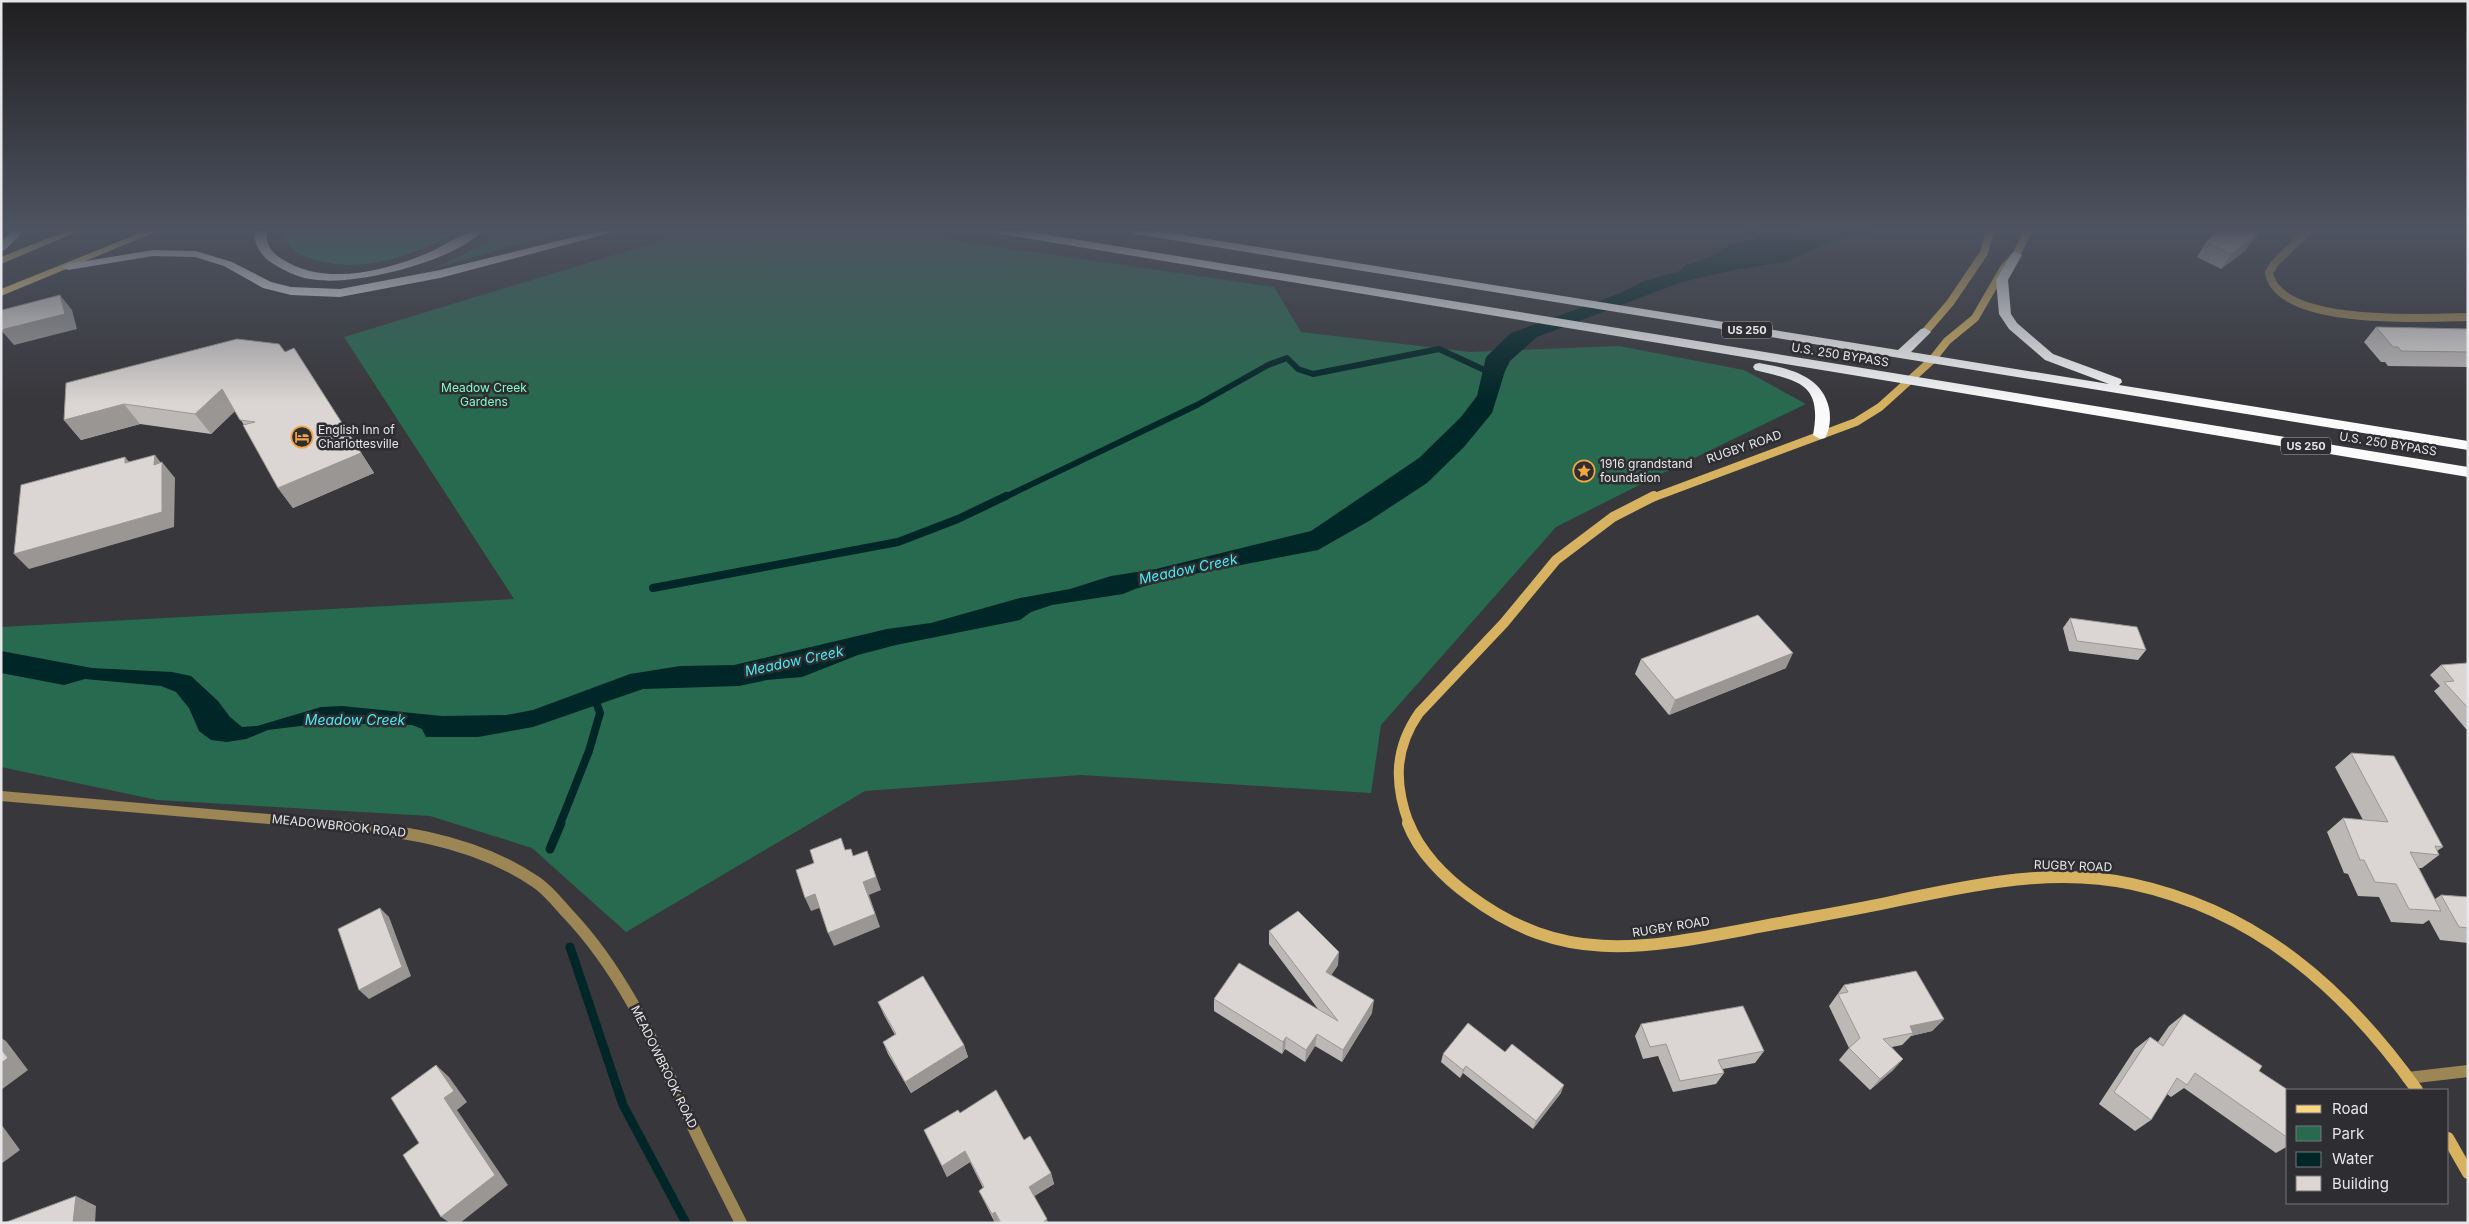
<svg xmlns="http://www.w3.org/2000/svg" width="2469" height="1224" font-family="Inter,sans-serif">
	<rect width="100%" height="100%" fill="#38373b"/>
	<g fill="#286a4f">
		<path d="M503 231H565L432 269 498 237Z"/>
		<path d="M693 231H889L1274 287 1301 332 1470 352 1619 346 1744 370 1806 404 1659 475 1556 527 1381 725 1371 793 1081 775 865 791 626 932 532 848 430 816 157 800 1 767V627L514 599 344 337Z"/>
	</g>
	<path fill="#237e5c" d="M284 231H456C413 259 347 278 298 253 292 250 287 242 283 237Z"/>
	<path fill="#012627" d="M1802 231H1876L1830 242 1789 261 1734 270 1682 282 1537 337 1510 361 1505 371 1492 413 1464 447 1427 483 1369 521 1318 550 1173 578 1135 589 1123 594 1052 605 1031 612 1020 620 896 645 858 655 802 677 767 680 739 686 643 689 533 727 478 737H426L422 729 412 725 324 723 268 730 246 739 227 742 211 740 199 731 189 708 176 692 161 686 85 679 64 685 1 673V651L92 668 172 672 191 676 218 701 230 717 242 727 257 726 321 707 342 706 442 716 506 715 533 710 630 674 680 666 734 665 887 629 931 623 1020 598 1070 589 1111 576 1156 569 1311 531 1419 458 1461 417 1477 396 1486 357 1511 333 1621 293 1644 281 1680 271 1686 265 1714 256 1730 244Z"/>
	<g fill="none" stroke-linecap="round" stroke-linejoin="round">
		<g stroke="#012627" stroke-width="6">
			<path d="M1745 231 1773 241"/>
			<path d="M1003 498 1197 405 1268 365 1287 358 1298 369 1313 374 1439 349 1491 373"/>
		</g>
		<g stroke="#012627" stroke-width="8">
			<path d="M653 588 898 542 958 519 1006 496"/>
			<path d="M560 824 589 751 600 713 594 696"/>
		</g>
		<g stroke="#012627" stroke-width="9">
			<path d="M550 849 561 823"/>
			<path d="M570 947 623 1105 686 1223"/>
		</g>
		<path stroke="#9d8655" stroke-width="8" d="M2308 231 2274 264 2269 273C2279 327 2427 318 2468 317"/>
		<path stroke="#9d8655" stroke-width="10" d="M1 796 327 824"/>
		<g stroke="#9d8655" stroke-width="12">
			<path d="M312 823C389 829 470 837 536 882 548 890 558 903 568 914 623 972 654 1043 687 1114 704 1151 723 1187 741 1223"/>
			<path d="M2408 1078 2468 1071"/>
		</g>
		<g stroke="#d7b260" stroke-width="8">
			<path d="M1925 332 1950 303 1984 253 1990 231"/>
			<path d="M1652 498 1856 422 1880 407 1932 360 1947 341 1975 318 2004 268 2016 255 2028 231"/>
		</g>
		<path stroke="#d7b260" stroke-width="10" d="M1409 824C1394 784 1394 749 1419 713L1504 623 1556 560 1613 517 1654 496"/>
		<g stroke="#d7b260" stroke-width="12">
			<path d="M1408 823C1419 852 1445 878 1470 896 1563 965 1642 949 1748 929 1799 919 1850 911 1900 900 1976 884 2055 867 2132 884 2257 911 2345 989 2417 1090"/>
			<path d="M2448 1138 2468 1173"/>
		</g>
		<g fill="#fbd583" fill-rule="evenodd">
			<path d="M66 231H79L1 264V257Z"/>
			<path d="M145 231H158L1 296V289Z"/>
		</g>
		<g fill="#fafafa" fill-rule="evenodd">
			<path d="M12 231H24L5 250 1 251V242Z"/>
			<path d="M255 231H267C265 244 272 253 282 259 325 287 386 271 430 252 448 244 463 231 482 231 455 261 357 285 318 280 301 279 286 272 272 263 261 256 253 244 255 231Z"/>
			<path d="M598 231H618L440 278 340 297 291 295 263 288 224 266 195 257 153 256 68 270 62 267 68 264 153 250 196 251 232 262 271 282 291 287 340 289 440 270Z"/>
			<path d="M996 231H1024L2468 467V477L1001 234Z"/>
			<path d="M1130 231H1158L1898 350 1921 329 1925 328 1931 332 1911 352 2109 384 2045 360 2009 329 1999 314 1996 280 2012 253 2016 252 2022 255 2008 280 2011 314 2017 323 2053 354 2121 379 2122 382 2119 385 2468 441V450L1135 234Z"/>
			<path d="M1759 363C1787 368 1822 375 1829 408 1831 417 1830 430 1825 438L1820 439 1813 435C1823 382 1797 381 1755 370L1753 367 1755 364Z"/>
		</g>
	</g>
	<g fill="#bcb8b5">
		<path d="M2215 231H2260L2255 239 2250 243 2246 250 2221 269 2197 257 2206 242 2210 239Z"/>
		<path d="M2376 327 2468 329V367L2388 366 2385 362H2381L2364 342Z"/>
		<path d="M285 352 307 368 374 473 293 508 278 488 244 425 235 411 211 434 140 424 81 440 64 420Z"/>
		<path d="M2070 618 2146 650 2138 660 2069 651 2063 628Z"/>
		<path d="M1641 659 1786 668 1669 715 1635 674Z"/>
		<path d="M2441 665H2468V729H2466L2434 691 2440 686 2430 675Z"/>
		<path d="M2351 753 2443 847 2437 851 2439 855 2422 868H2419L2435 899 2441 895 2468 897V943L2440 940 2429 920 2423 924 2391 922 2379 897 2358 896 2348 874 2344 873 2327 832 2343 818 2363 820 2335 767Z"/>
		<path d="M1269 931 1338 965 1331 975 1372 1013 1342 1062 1315 1046 1305 1062 1285 1049 1282 1054 1214 1011V999L1318 1009 1269 944Z"/>
		<path d="M1844 985 1944 1019 1932 1031 1911 1036 1902 1045 1892 1047 1903 1059 1892 1071 1870 1090 1839 1060 1849 1048 1829 1006Z"/>
		<path d="M878 1002 964 1045 968 1057 911 1093 888 1054 883 1042 895 1035 884 1015Z"/>
		<path d="M2184 1014 2259 1071 2288 1090V1146L2276 1153 2184 1088 2171 1097 2167 1094 2151 1120 2135 1131 2099 1104 2135 1049 2150 1037 2158 1042 2169 1026Z"/>
		<path d="M1641 1024 1764 1051 1755 1063 1723 1069 1724 1073 1716 1084 1673 1092 1658 1056 1643 1059 1635 1036Z"/>
		<path d="M1505 1052 1561 1093 1533 1129 1463 1073 1460 1078 1441 1062 1443 1054Z"/>
		<path d="M960 1113 1024 1140 1051 1173 1054 1184 1034 1196 1048 1223H1000L999 1222 998 1223H995L979 1191 983 1188 970 1162 947 1177 924 1130Z"/>
	</g>
	<g fill="#999694">
		<path d="M2254 231H2260L2255 239 2250 243 2246 250 2221 269 2231 254Z"/>
		<path d="M60 295 72 310 77 329 14 345 1 330Z"/>
		<path d="M294 348 374 473 293 508 278 488Z"/>
		<path d="M222 389 237 409 211 434 195 414Z"/>
		<path d="M124 404 140 424 81 440 64 420Z"/>
		<path d="M155 455 162 464V462L175 478 174 527 29 569 14 554 154 465Z"/>
		<path d="M125 457 138 472 125 463Z"/>
		<path d="M1793 653 1786 668 1669 715 1675 700Z"/>
		<path d="M867 851 881 890 869 895 880 927 834 946 828 933 863 882Z"/>
		<path d="M815 894 822 907 811 911 805 898Z"/>
		<path d="M380 908 389 917 411 976 369 999 359 990Z"/>
		<path d="M1339 952 1338 965 1325 985 1326 972Z"/>
		<path d="M1374 1000 1372 1013 1342 1062 1343 1050Z"/>
		<path d="M1944 1019 1932 1031 1911 1036 1913 1033 1910 1026Z"/>
		<path d="M1317 1034 1315 1046 1305 1062 1306 1050Z"/>
		<path d="M1286 1037 1285 1049 1282 1054 1283 1042Z"/>
		<path d="M1 1038 6 1041 28 1070 1 1090Z"/>
		<path d="M964 1045 968 1057 911 1093 905 1082Z"/>
		<path d="M1903 1059 1892 1071 1870 1090 1880 1079Z"/>
		<path d="M436 1065 449 1077 467 1102 457 1110 508 1185 460 1223H450L441 1217Z"/>
		<path d="M1466 1066 1463 1073 1460 1078 1463 1070Z"/>
		<path d="M1564 1085 1561 1093 1533 1129 1536 1121Z"/>
		<path d="M1 1124 20 1150 1 1164Z"/>
		<path d="M965 1151 970 1162 947 1177 942 1166Z"/>
		<path d="M1051 1173 1054 1184 1033 1197 1029 1187Z"/>
		<path d="M76 1196 96 1206 95 1223H73Z"/>
		<path d="M995 1212 999 1222 998 1223H995L992 1214Z"/>
		<path d="M1047 1219 1048 1223H1042Z"/>
	</g>
	<g fill="#dbd6d3" stroke="#999694">
		<path d="M2215 231H2256L2253 234 2256 235 2231 254 2206 242 2218 233Z"/>
		<path d="M60 295 65 314 1 330 2 310Z"/>
		<path d="M2376 327 2468 329V352L2401 351 2398 347H2393Z"/>
		<path d="M237 339 279 344 285 352 294 348 361 453 278 488 243 425 255 422 240 420 222 389 195 414 124 404 64 420 66 383Z"/>
		<path d="M155 455 154 465 162 462V512L14 554 21 485 125 457V463Z"/>
		<path d="M1758 615 1793 653 1675 700 1641 659Z"/>
		<path d="M2070 618 2137 627 2146 650 2077 641Z"/>
		<path d="M2467 663 2468 665V708L2444 682 2454 681 2441 665Z"/>
		<path d="M2351 753 2394 756 2443 847 2435 846 2439 855 2410 852 2441 911 2409 909 2396 884 2375 882 2364 860H2360L2343 818 2388 822Z"/>
		<path d="M841 838 845 850 851 849 853 856 867 851 876 877 863 882 875 914 828 933 815 894 805 898 796 870 814 863 810 850Z"/>
		<path d="M2441 895 2468 897V928L2459 927Z"/>
		<path d="M380 908 402 967 359 990 338 929Z"/>
		<path d="M1298 911 1339 952 1326 972 1374 1000 1343 1050 1317 1034 1306 1050 1286 1037 1283 1042 1214 999 1239 963 1338 1021 1269 931Z"/>
		<path d="M1916 971 1944 1019 1910 1026 1913 1033 1883 1039 1903 1059 1880 1079 1849 1048 1860 1038 1838 994 1848 992 1844 985Z"/>
		<path d="M923 976 964 1045 905 1082 883 1042 896 1034 878 1002Z"/>
		<path d="M1743 1006 1764 1051 1718 1060 1724 1073 1680 1081 1666 1044 1650 1047 1641 1024Z"/>
		<path d="M2184 1014 2262 1066 2259 1071 2288 1090V1138L2195 1073 2187 1085 2177 1078 2151 1120 2114 1092 2150 1037 2163 1046Z"/>
		<path d="M1468 1023 1505 1052 1512 1044 1564 1085 1536 1121 1466 1066 1463 1070 1443 1054Z"/>
		<path d="M1 1049 8 1058 1 1063Z"/>
		<path d="M436 1065 454 1091 444 1098 495 1175 441 1217 403 1155 419 1143 391 1098Z"/>
		<path d="M996 1090 1024 1140 1030 1136 1051 1173 1029 1187 1047 1219 1042 1223H1001L995 1212 992 1214 979 1191 984 1187 965 1151 942 1166 924 1130 958 1110 960 1113Z"/>
		<path d="M76 1196 73 1223H4Z"/>
	</g>
	<linearGradient id="sky" x2="0" y2="1"><stop stop-color="#1f1e20"/><stop offset="0.57" stop-color="#4d5360"/><stop offset="1" stop-color="#4d5360" stop-opacity="0"/></linearGradient>
	<rect width="2469" height="403" fill="url(#sky)"/>
	<defs>
		<g id="hotel-ring" transform="scale(1.125)"><circle r="9.5" fill="#2e2d31" stroke="#f2a541" stroke-width="1.5"/><path d="M-6-4.5h1.5V1H6V5H4.5V3h-9V5H-6ZM-4 0a1.8 1.8 0 1 1 3.6 0ZM.5 0V-2.5h3Q6-2.5 6 0Z" fill="#f2a541"/></g>
		<g id="sight-ring" transform="scale(1.125)"><circle r="9.5" fill="#2e2d31" stroke="#f2a541" stroke-width="1.5"/><path d="M0-6L1.8-2.2L6-1.7L2.9 1.2L3.7 5.4L0 3.3L-3.7 5.4L-2.9 1.2L-6-1.7L-1.8-2.2Z" fill="#f2a541"/></g>
	</defs>
	<g fill-rule="evenodd">
		<use href="#hotel-ring" x="302" y="437"/>
		<use href="#sight-ring" x="1584" y="471"/>
	</g>
	<g text-anchor="middle" stroke-width="5" stroke-linejoin="round" paint-order="stroke">
		<g fill="#2e2d31" stroke="#afaeb1" stroke-width="1">
			<rect x="1722" y="321.5" width="50" height="17" rx="4"/>
			<rect x="2281" y="437.5" width="50" height="17" rx="4"/>
		</g>
		<g font-size="11" font-weight="bold" fill="#e6e6e8">
			<text x="1747" y="334">US 250</text>
			<text x="2306" y="450">US 250</text>
		</g>
		<g font-size="12" fill="#e6e6e8" stroke="#2e2d31">
			<text transform="translate(1840 355) rotate(9)" y="4">U.S. 250 BYPASS</text>
			<text transform="translate(2388 444) rotate(9)" y="4">U.S. 250 BYPASS</text>
			<text transform="translate(1744 447) rotate(-19)" y="4">RUGBY ROAD</text>
			<text transform="translate(339 826) rotate(6)" y="4">MEADOWBROOK ROAD</text>
			<text transform="translate(2073 866) rotate(2)" y="4">RUGBY ROAD</text>
			<text transform="translate(1671 927) rotate(-9)" y="4">RUGBY ROAD</text>
			<text transform="translate(664 1067) rotate(64)" y="4">MEADOWBROOK ROAD</text>
		</g>
		<g font-size="12" fill="#84fbc7" stroke="#2e2d31">
			<text x="484" y="392">Meadow Creek<tspan x="484" dy="14">Gardens</tspan></text>
		</g>
		<g font-size="12" fill="#e6e6e8" stroke="#2e2d31" text-anchor="start">
			<text x="318" y="434">English Inn of<tspan x="318" dy="14">Charlottesville</tspan></text>
			<text x="1600" y="468">1916 grandstand<tspan x="1600" dy="14">foundation</tspan></text>
		</g>
		<g font-size="14" font-style="italic" fill="#47ecf0" stroke="#2e2d31">
			<text transform="translate(1188 569) rotate(-12)" y="5">Meadow Creek</text>
			<text transform="translate(794 661) rotate(-12)" y="5">Meadow Creek</text>
			<text x="355" y="725">Meadow Creek</text>
		</g>
	</g>
	<rect width="2469" height="1224" fill="none" stroke="#e6e6e8" stroke-width="5"/>
	<rect x="2286" y="1089" width="162" height="115" fill="#2e2d31" stroke="#78777a"/>
	<rect x="2296" y="1105" width="25" height="8" fill="#fbd583" stroke="#78777a"/>
	<text x="2332" y="1114" font-size="15" fill="#e6e6e8">Road</text>
	<rect x="2296" y="1126" width="25" height="15" fill="#286a4f" stroke="#78777a"/>
	<text x="2332" y="1139" font-size="15" fill="#e6e6e8">Park</text>
	<rect x="2296" y="1152" width="25" height="15" fill="#012627" stroke="#78777a"/>
	<text x="2332" y="1164" font-size="15" fill="#e6e6e8">Water</text>
	<rect x="2296" y="1176" width="25" height="15" fill="#dbd6d3" stroke="#78777a"/>
	<text x="2332" y="1189" font-size="15" fill="#e6e6e8">Building</text>
</svg>
